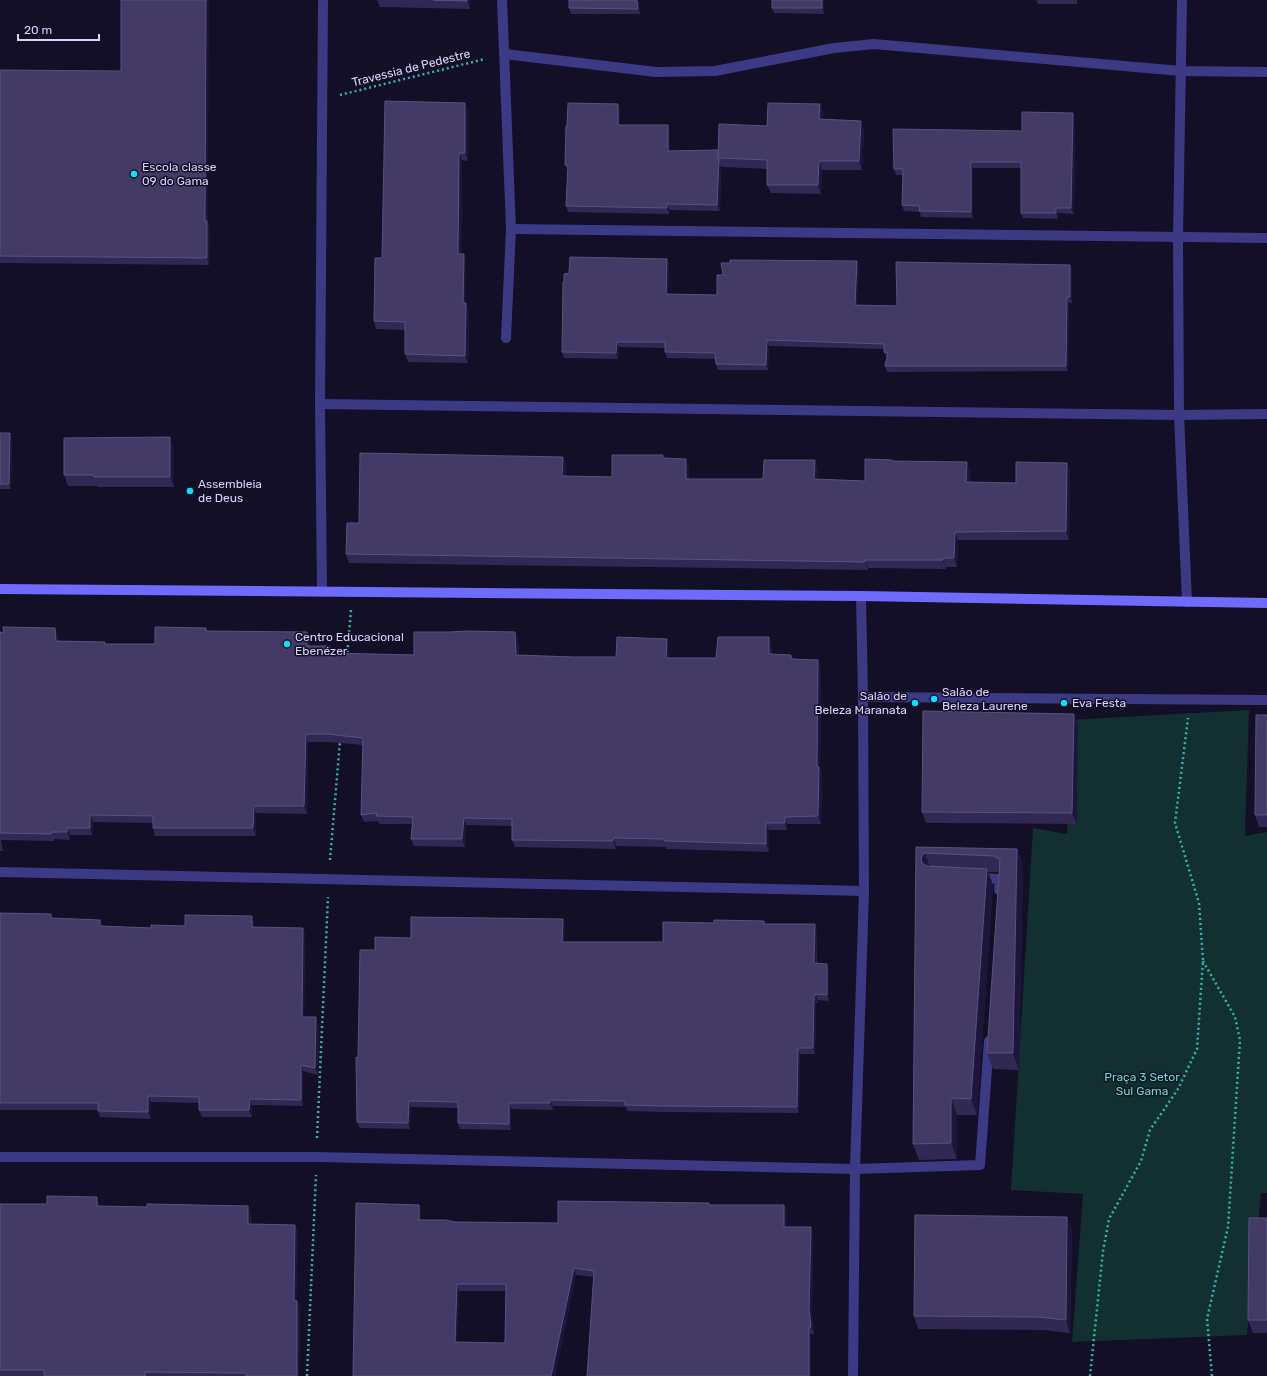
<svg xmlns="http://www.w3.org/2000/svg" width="1267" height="1376" font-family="Rubik,sans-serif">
	<rect width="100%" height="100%" fill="#130f26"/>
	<path fill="#12302f" d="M1249 710 1245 836 1267 832V1193H1261L1247 1335 1072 1342 1083 1194 1011 1190 1033 828 1067 834 1070 720Z"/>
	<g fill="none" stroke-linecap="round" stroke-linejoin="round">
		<g stroke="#2fb8b0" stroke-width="2.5" stroke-dasharray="2 3" stroke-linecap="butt">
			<path d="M340 95 485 59"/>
			<path d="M347 657 351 610"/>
			<path d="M330 860 340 741"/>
			<path d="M1203 961 1235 1017 1240 1040 1228 1227 1207 1319 1212 1376"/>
			<path d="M317 1138 328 897"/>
			<path d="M307 1376 316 1175"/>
			<path d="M1090 1376 1103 1251 1109 1219 1141 1161 1150 1130 1178 1089 1197 1049 1203 960 1199 903 1175 823 1188 718"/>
		</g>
		<path stroke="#3d3a85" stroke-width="10" d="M863 697 1267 700"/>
		<g stroke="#3d3a85" stroke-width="10">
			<path d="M502 0 511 229 506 338"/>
			<path d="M1182 0 1178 237 1179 415 1187 602"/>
			<path d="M505 54 656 72 715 71 834 48 874 44 1181 71 1267 72"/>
			<path d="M511 229 1267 238"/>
			<path d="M320 404 1179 415 1267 414"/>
			<path d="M322 592 320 404 323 0"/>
			<path d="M0 872 864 891"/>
			<path d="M977 878 1000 879 999 890"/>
			<path d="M0 1157H316L855 1169 980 1165 989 1041"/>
			<path d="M853 1376 855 1169 864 891 863 697 861 596"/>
		</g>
		<path stroke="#6f6bff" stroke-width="10" d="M0 589 861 596 1267 603"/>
	</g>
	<g fill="#312854" fill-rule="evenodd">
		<path d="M377 0H470V9L380 7Z"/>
		<path d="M638 0 640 14H571L569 8Z"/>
		<path d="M824 0V14L774 13 772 8Z"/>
		<path d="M1036 0H1077V4H1038Z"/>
		<path d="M0 70 208 223 210 228 209 265 0 263Z"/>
		<path d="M465 103 468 110V161L462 160 461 254 466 262V303L469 311 468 363 408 362 405 354V330L376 329 374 321 382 258Z"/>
		<path d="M618 104 620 110V125L670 131V151L718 150 767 126 820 104 823 112V120L864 130 862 170H822L821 194 771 193 767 185V169L721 167 720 211 670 210 669 214 568 212 566 206 568 170 565 165 567 126Z"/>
		<path d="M1075 119 1074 214 1058 213V219L1023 218 1021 213V168H973V218L921 217 920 212 904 211 902 205 903 175H896L894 169 1022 131Z"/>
		<path d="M667 259 669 265 668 294 717 295 723 275 857 261 859 267 857 305 897 306 1070 265 1072 270V303H1069L1068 371 887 372 885 366 887 358 884 352V349L769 346 768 370H718L716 364 715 359 667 358 665 352V348L619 347 618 359 564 358 562 352Z"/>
		<path d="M0 433H10L12 438 11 489H0Z"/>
		<path d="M174 448V487H98L97 486H68L64 475Z"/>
		<path d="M563 457 566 465V476L612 477 664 458 689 467V479H763L818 469 817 479 865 481 892 460 893 461 970 470V482L1016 483 1067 463 1070 471 1069 540H958L957 567H946V569L868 568V570L349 563 346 554 359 523Z"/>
		<path d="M55 628 58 636V641L105 642V644H155L206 628 207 631 310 640V646H330L333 653 414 655 449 632H515L518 639 519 655 573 657H616L669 646V658H716L769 637 771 644 772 654 791 655 793 659 821 667 820 769 822 774 821 824H787V830H769V852L666 849V847L616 846V849L515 847 512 840V826L466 825 465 847 414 846 411 839 412 824H379L378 821 364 822 361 815 363 745 330 742H308L307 814 256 813V836H155L153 828V823L93 822 92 835H70V840L54 839V841L1 840 3 851H0V632L4 633Z"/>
		<path d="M1267 715V827H1259L1255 815Z"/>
		<path d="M1078 725 1077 824 926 823 922 812Z"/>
		<path d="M916 847 1017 849 1023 866 1019 1070 993 1069 987 1053 999 872H988L993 885 977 1115H957V1159L919 1160 913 1144Z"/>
		<path d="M0 913 51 914 53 919 102 926 151 928 185 926 252 916 254 923V927L303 928 305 935 304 1017 319 1024 318 1075 303 1071V1106L252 1105V1117H202L199 1110V1103L151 1102V1119L100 1117 98 1110H0Z"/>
		<path d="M563 919 565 925V942H663L765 924 817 930V963L829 970V1001L818 1000 817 1003H816L815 1054H800L799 1113 663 1112 627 1111 626 1107 553 1106V1110L511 1109V1130L460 1129 458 1123V1108L411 1107 410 1129 360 1128 357 1122 358 1058 375 950 411 938Z"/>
		<path d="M97 1197 99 1204V1206L147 1207 248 1206 251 1213V1224L295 1225 298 1232 296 1301H297L300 1307 299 1376H0V1204H47Z"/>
		<path d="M419 1205 421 1211V1220L455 1222 558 1223 710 1205H784L787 1212V1227L813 1234 812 1315 814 1334H811L594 1277 576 1275 555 1376H353ZM459 1291H506L505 1343 457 1342Z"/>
		<path d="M1067 1217 1072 1230 1070 1333 1043 1330 918 1329 914 1316Z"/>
		<path d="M1267 1218V1333H1253L1248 1320Z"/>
	</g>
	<g fill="#1d163a">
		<path d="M206 0H209L208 223 210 228 209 265 207 258 205 221Z"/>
		<path d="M467 0H470V9Z"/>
		<path d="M637 0H638L640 14 638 9Z"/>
		<path d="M822 0H824V14L822 8Z"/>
		<path d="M465 103 468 110V161L465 153Z"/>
		<path d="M618 104 620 110V131L618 125Z"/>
		<path d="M820 104 823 112V128L819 119Z"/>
		<path d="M1073 113 1075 119 1074 214 1071 208Z"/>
		<path d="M861 121 864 130 862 170 859 161Z"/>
		<path d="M668 125 670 131V157L668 151Z"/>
		<path d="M459 153 462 160 461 262 458 254Z"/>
		<path d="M719 161 721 167 720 211 717 205Z"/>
		<path d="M819 161 822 170 821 194 818 185Z"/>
		<path d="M971 162 973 168V218L971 212Z"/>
		<path d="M667 204 670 210 669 214 667 208Z"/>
		<path d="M1056 208 1058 213V219L1056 213Z"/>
		<path d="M464 254 466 262V306V303L469 311 468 363 465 356 463 303Z"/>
		<path d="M667 259 669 265 668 299 666 294Z"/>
		<path d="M857 261 859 267 857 311 855 305Z"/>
		<path d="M1070 265 1072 270V303L1070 297Z"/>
		<path d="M1067 297 1069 303 1068 371 1066 366Z"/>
		<path d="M767 340 769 346 768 370 766 365Z"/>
		<path d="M617 342 619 347 618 359 616 353Z"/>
		<path d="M10 433 12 438 11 489 9 484Z"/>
		<path d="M170 437 174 448V487L170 477Z"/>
		<path d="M563 457 566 465 565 484 562 476Z"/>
		<path d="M686 459 689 467V487L686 479Z"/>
		<path d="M815 460 818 469 817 488 814 479Z"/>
		<path d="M967 462 970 470 969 491 966 482Z"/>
		<path d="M1067 463 1070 471 1069 540 1066 531Z"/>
		<path d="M955 532 958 540 957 567 954 558Z"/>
		<path d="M943 558 946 567V569L943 560Z"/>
		<path d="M865 560 868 568V570L865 562Z"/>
		<path d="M55 628 58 636 59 648 56 641Z"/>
		<path d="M307 632 310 640 309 653 307 646Z"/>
		<path d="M515 632 518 639 519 662 516 655Z"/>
		<path d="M769 637 771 644 772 662 769 654Z"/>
		<path d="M667 639 669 646V665L666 658Z"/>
		<path d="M330 646 333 654 330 653Z"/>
		<path d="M818 660 821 667 820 769 822 774 821 824 818 816 817 767Z"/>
		<path d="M1074 714 1078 725 1077 824 1072 813Z"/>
		<path d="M306 734 308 742 307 814 304 806Z"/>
		<path d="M254 806 256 813V836L253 828Z"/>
		<path d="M90 815 93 822 92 835 90 828Z"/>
		<path d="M785 817 787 824V830L785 823Z"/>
		<path d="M464 818 466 825 465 847 462 839Z"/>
		<path d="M766 823 769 830V852L766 844Z"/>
		<path d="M67 828 70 835V840L67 832Z"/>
		<path d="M614 838 616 846V849L613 841Z"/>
		<path d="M1017 849 1023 866 1019 1070 1013 1053Z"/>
		<path d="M925 853 931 870 928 876 921 859 922 856Z"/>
		<path d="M987 869 993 885 977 1115 971 1099Z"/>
		<path d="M252 916 254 923V934L252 927Z"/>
		<path d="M563 919 565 925V948L562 942Z"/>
		<path d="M100 920 103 926H100Z"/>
		<path d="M815 924 817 930 816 969 814 963Z"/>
		<path d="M303 928 305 935 304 1024 302 1017Z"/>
		<path d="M827 964 829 970V1001L827 995Z"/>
		<path d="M815 994 818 1000 817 1003 815 996Z"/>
		<path d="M814 996 816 1003 815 1054 813 1048Z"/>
		<path d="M316 1017 319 1024 318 1075 315 1068Z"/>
		<path d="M798 1048 800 1054 799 1113 797 1107Z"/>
		<path d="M301 1065 303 1071V1106L301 1100Z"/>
		<path d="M148 1096 151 1102V1119L148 1112Z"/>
		<path d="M951 1098 957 1115V1159L951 1143Z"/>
		<path d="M250 1099 252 1105V1117L249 1110Z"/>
		<path d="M550 1100 553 1106V1110L550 1103Z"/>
		<path d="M409 1101 411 1107 410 1129 408 1123Z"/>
		<path d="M509 1103 511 1109V1130L509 1124Z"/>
		<path d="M97 1197 99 1204V1212L97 1206Z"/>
		<path d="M419 1205 421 1211V1227L419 1220Z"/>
		<path d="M784 1205 787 1212V1233L784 1227Z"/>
		<path d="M248 1206 251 1213 250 1231 248 1224Z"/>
		<path d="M1067 1217 1072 1230 1070 1333 1066 1320Z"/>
		<path d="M295 1225 298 1232 296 1307 294 1300Z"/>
		<path d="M811 1227 813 1234 812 1315 814 1334 811 1327 809 1308Z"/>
		<path d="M574 1268 576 1275 555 1376H551Z"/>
		<path d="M457 1284 459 1291 457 1349 455 1342Z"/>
		<path d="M297 1301 300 1307 299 1376H297Z"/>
		<path d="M809 1327 811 1334V1376H809Z"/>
	</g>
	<g fill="#433a66" stroke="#5a527e" fill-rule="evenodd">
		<path d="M121 0H206L205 221H207V258L0 256V70L121 71Z"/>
		<path d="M433 0H467V1Z"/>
		<path d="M569 0H637L638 9 569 8Z"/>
		<rect x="772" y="0" width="50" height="8"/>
		<path d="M385 101 465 103V153H459L458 254H464L463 303H466L465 356 405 354V322L374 321 375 258H382Z"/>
		<path d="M568 103 618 104V125H668V151L718 150V158L719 161 717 205 667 204V208L566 206 568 165H565L566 126H567Z"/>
		<path d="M768 103 820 104 819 119 861 121 859 161H819L818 185H767V160L718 158 719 124 767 126Z"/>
		<path d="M1022 112 1073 113 1071 208H1056V213H1021V162H971V212L919 211 920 206 902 205 903 169H894L893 129 1022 131Z"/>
		<path d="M570 257 667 259 666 294 717 295V275H723L721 263H730V260L857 261 855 305 897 306 896 262 1070 265V297H1067L1066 366H885L888 353 884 352V344L767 340 766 365 716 364 715 353 665 352V342H617L616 353 562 352 563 282H564V274L569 273Z"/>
		<path d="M0 433H10L9 484H0Z"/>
		<path d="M170 437V477H94L93 475H64V438Z"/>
		<path d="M360 453 563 457 562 476 612 477V455H663V458L686 459V479H763L764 460H815L814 479 865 481V459L892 460V461L967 462 966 482 1016 483V462L1067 463 1066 531 955 532 954 558H943V560H865V562L346 554 347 523H359Z"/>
		<path d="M3 627 55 628 56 641 105 642 104 644H155V627L206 628V631L307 632V646H330V653L414 655V632H449L467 631 515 632 516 655 573 657H616L617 637 667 639 666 658H716L718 637H769V654L791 655V659L818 660 817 767H819L818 816 785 817V823H766V844L664 841V839L614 838 613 841 512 840V819L464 818 462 839H411L413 817 376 816 377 813 361 815 363 738 327 734H306L304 806H254L253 828H153V816L90 815V828H67V832H51V834L0 833V632L4 633Z"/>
		<path d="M923 711 1074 714 1072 813 922 812Z"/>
		<path d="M1256 715H1267V815H1255Z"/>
		<path d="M916 847 1017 849 1013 1053H987L1000 860 994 856 925 853 922 856 921 859 922 863 927 866 987 869 971 1099 951 1098V1143L913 1144Z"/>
		<path d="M0 913 51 914V918L100 920V926L151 928V925L185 926V915L252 916V927L303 928 302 1017H316L315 1068 301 1065V1100L250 1099 249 1110H199V1097L148 1096V1112L98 1111V1103H0Z"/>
		<path d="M411 917 563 919 562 942H663V922L714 923V920L764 921V924H815L814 963 827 964V995L815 994V996H814L813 1048H798L797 1107 661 1106 625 1105V1101L550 1100V1103H509V1124L458 1123V1102L409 1101 408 1123 357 1122 356 1057 358 1058 360 950H375V937L411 938Z"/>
		<path d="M47 1196 97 1197V1206L147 1207V1204L248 1206V1224L295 1225 294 1300 297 1301V1376H246V1373L145 1372V1376H44V1370H0V1204H47Z"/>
		<path d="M558 1201 709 1203V1205H784V1227H811L809 1308 811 1327H809V1376H587L594 1271 574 1268 551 1376H353L356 1203 419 1205V1220H446L455 1222 558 1223ZM457 1284H506L505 1343 455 1342Z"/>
		<path d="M915 1215 1067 1217 1066 1320 1038 1317 914 1316Z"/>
		<path d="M1249 1218H1267V1320H1248Z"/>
	</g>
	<g fill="#00e5ff" stroke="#130f26" stroke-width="1.5">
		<circle cx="134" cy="174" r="4"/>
		<circle cx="190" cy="491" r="4"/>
		<circle cx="287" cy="644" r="4"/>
		<circle cx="934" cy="699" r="4"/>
		<circle cx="915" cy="703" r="4"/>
		<circle cx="1064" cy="703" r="4"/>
	</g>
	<g text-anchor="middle" stroke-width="3" stroke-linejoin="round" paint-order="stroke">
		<g font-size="12" fill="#d9d4ff" stroke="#130f26">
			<text transform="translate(411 68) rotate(-14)" y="4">Travessia de Pedestre</text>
		</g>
		<g font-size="12" fill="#d9d4ff" stroke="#130f26" text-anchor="start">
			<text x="142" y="171">Escola classe<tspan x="142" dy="14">09 do Gama</tspan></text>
			<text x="198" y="488">Assembleia<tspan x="198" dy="14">de Deus</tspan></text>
			<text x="295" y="641">Centro Educacional<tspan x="295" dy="14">Ebenézer</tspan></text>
			<text x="942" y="696">Salão de<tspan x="942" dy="14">Beleza Laurene</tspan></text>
			<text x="907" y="700" text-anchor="end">Salão de<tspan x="907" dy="14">Beleza Maranata</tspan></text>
			<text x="1072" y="707">Eva Festa</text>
		</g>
		<g font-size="12" fill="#5fe0c0" stroke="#130f26">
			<text x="1142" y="1081">Praça 3 Setor<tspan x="1142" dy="14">Sul Gama</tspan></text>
		</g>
	</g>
	<path d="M18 34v6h81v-6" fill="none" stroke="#d9d4ff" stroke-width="2"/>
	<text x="24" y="34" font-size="12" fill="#d9d4ff" stroke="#130f26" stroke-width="3" paint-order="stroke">20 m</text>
</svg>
